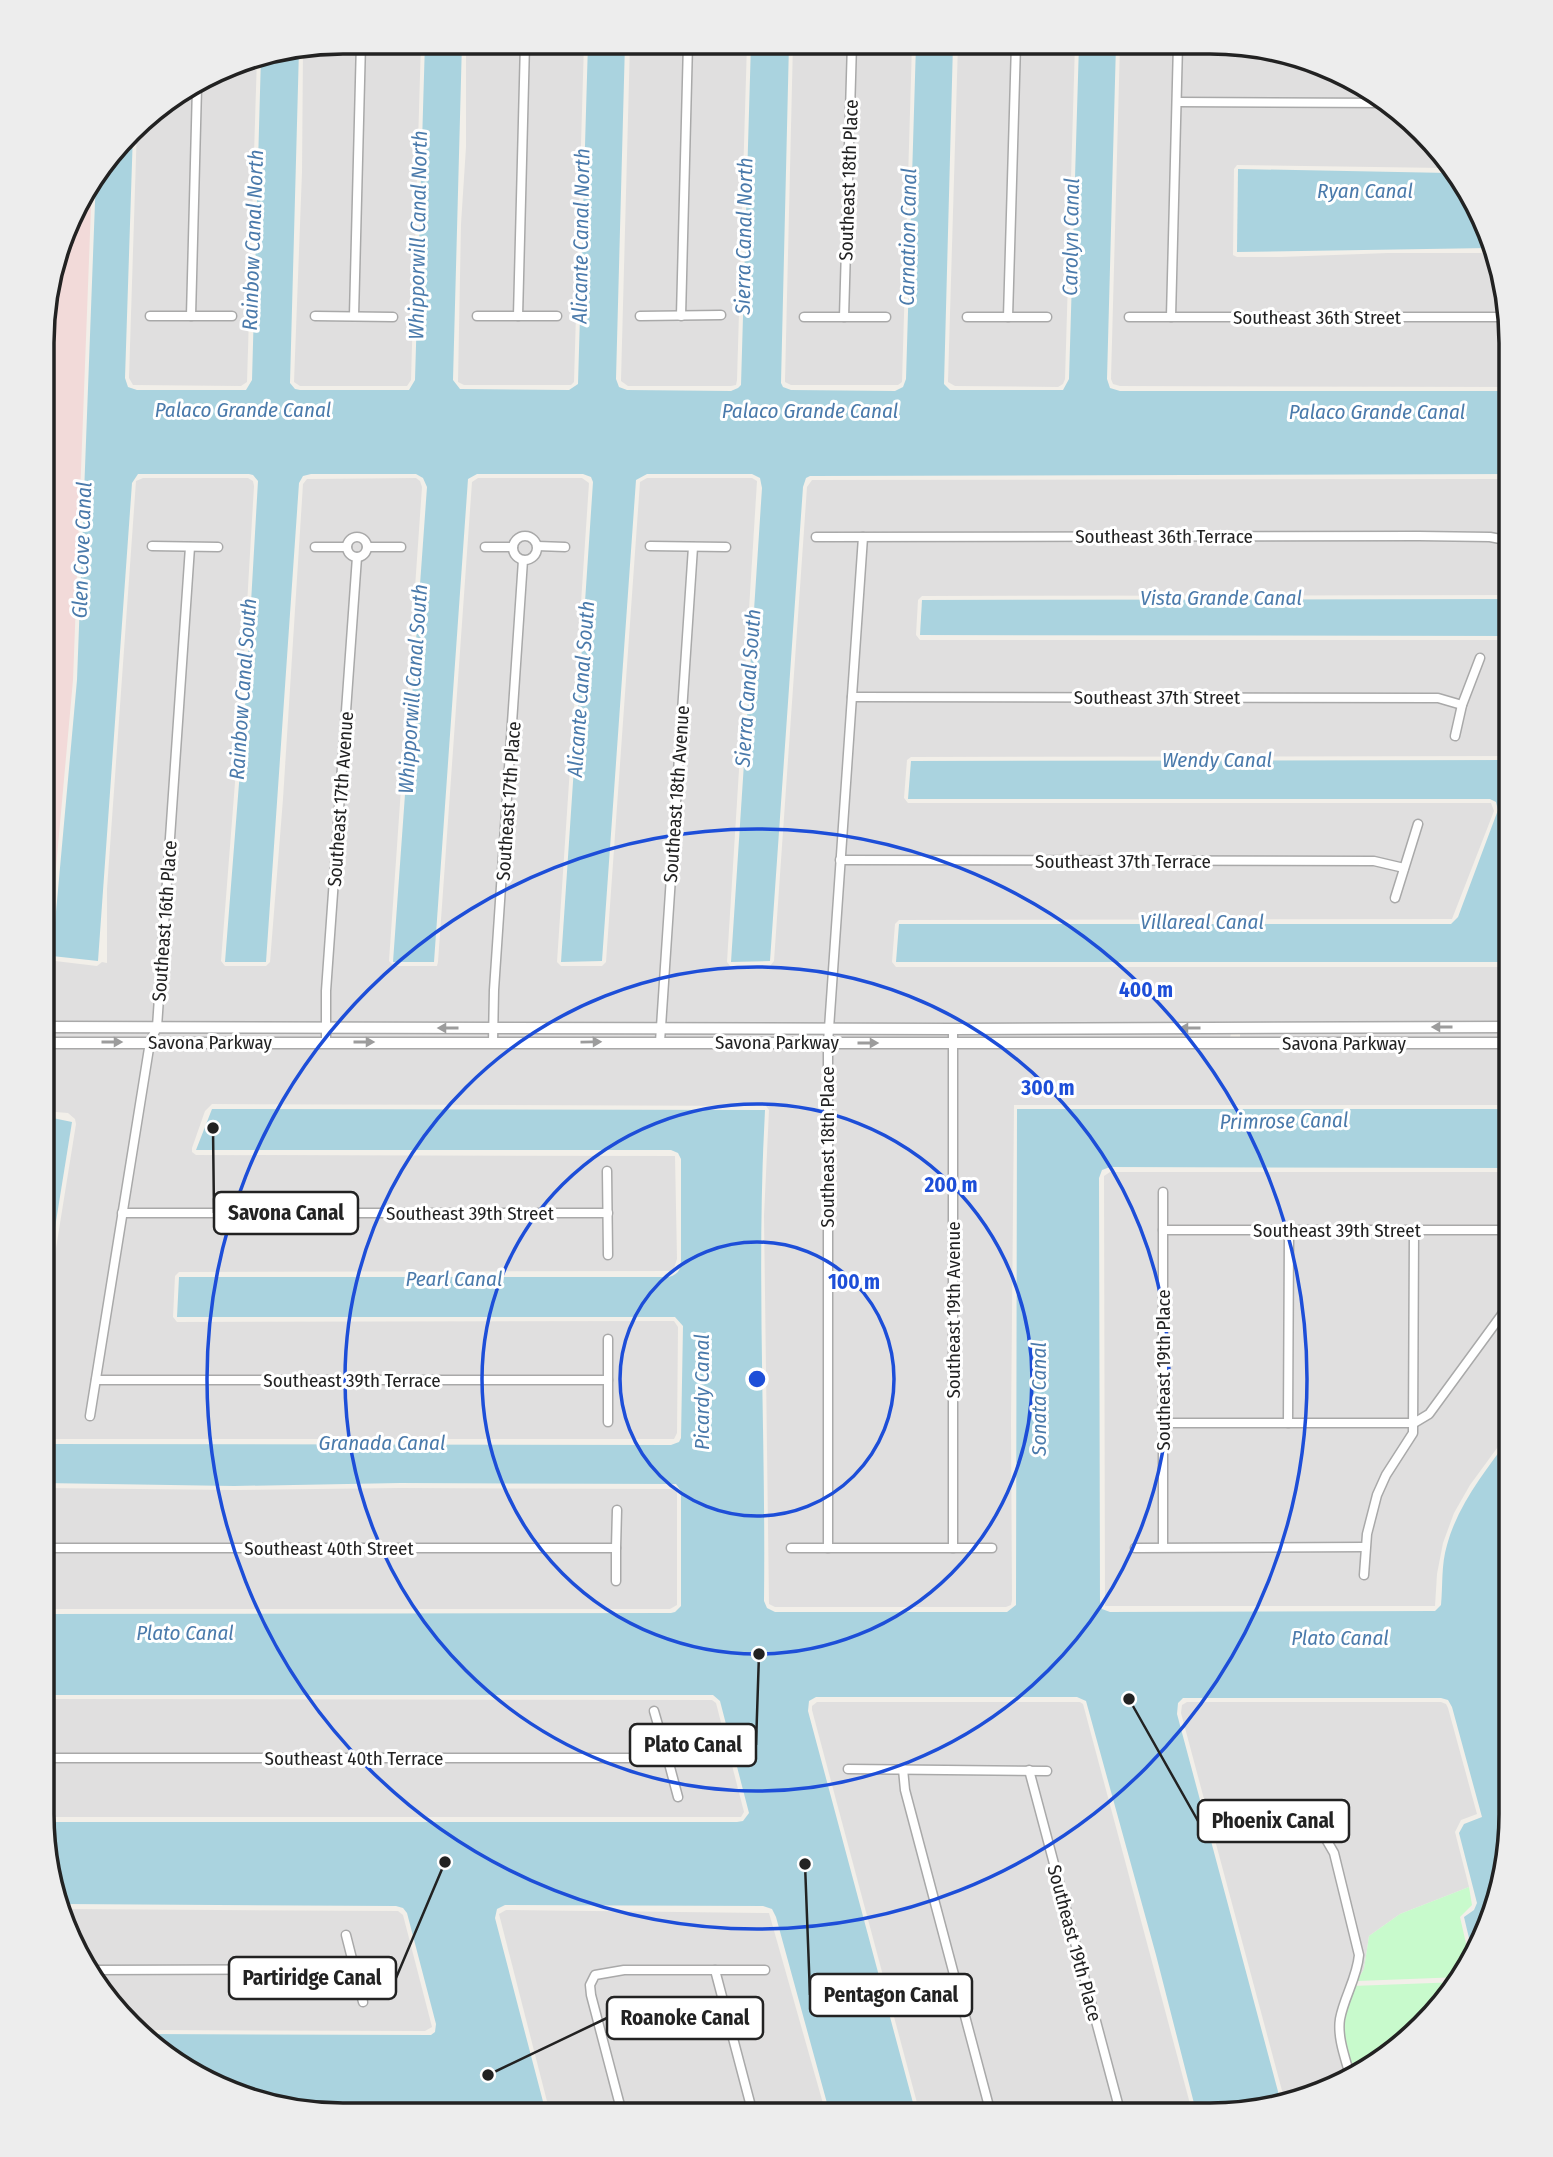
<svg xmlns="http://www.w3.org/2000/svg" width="1553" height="2157" font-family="'Fira Sans Condensed',sans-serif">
	<rect width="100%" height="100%" fill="#f2efe9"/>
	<g fill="#e0dfdf">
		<path d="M343 42H421L411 380 407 386H300L294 382 302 172 303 49Z"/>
		<path d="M466 42 584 43 574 382 571 385H464L458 382 461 224 466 147Z"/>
		<path d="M630 43H747L737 380 736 385 731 386H628L621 381Z"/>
		<path d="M793 43 912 44 902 382 898 385H791L785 382Z"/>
		<path d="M958 44H1075L1065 379 1063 384 1058 387 955 386 948 382Z"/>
		<path d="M1120 44 1250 45 1325 65 1393 104 1445 168 1237 165 1234 169 1233 255 1237 257H1281L1388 253H1490L1511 343V387L1120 386 1113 384 1111 379Z"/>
		<path d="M257 56 247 382 241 386 133 385 129 378 137 126 145 116 246 58Z"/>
		<path d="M248 478 253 481 254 486 241 706 221 961 225 966H266L270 962 283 799 303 484 307 479 416 478 420 481 422 487 389 961 394 966H437L438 962 472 482 478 478H582L589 483 557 962 561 966H602L606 962 640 482 647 478H752L757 481 727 962 731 967 770 966 774 961 807 487 812 480 1511 479V595L922 596 918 600 916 635 920 640H1511V755L1508 756 911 757 907 760 904 798 908 803H1491L1494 811 1452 919 899 920 895 924 892 962 896 967H1511V1022L953 1024 50 1021 55 961 97 966 102 962 107 963V889L136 481 143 478Z"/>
		<path d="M49 1032 326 1034 1231 1033 1230 1038 43 1037 48 1036Z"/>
		<path d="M1511 1032V1037L1240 1038V1033Z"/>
		<path d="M660 1047 1511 1048V1105H1014L1011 1422 1012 1600 1011 1605 1006 1607H775L769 1604 764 1216 769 1110 766 1106 212 1104 205 1111 192 1148V1152L196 1155 675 1156 677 1259 673 1271 179 1272 175 1276 173 1317 177 1322 674 1321 678 1327 677 1433 674 1439H43V1329L76 1124 75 1119 68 1113 43 1111V1048Z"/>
		<path d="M1110 1172H1511V1429L1470 1485 1454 1513 1443 1543 1437 1574 1435 1606H1105L1104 1176Z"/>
		<path d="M43 1488 234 1490 400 1488 675 1489 677 1492V1605L670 1609H42Z"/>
		<path d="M42 1699 712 1700 716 1703 744 1812 741 1817H43Z"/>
		<path d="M817 1702H1080L1083 1704 1193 2115 920 2114 812 1710V1706Z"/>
		<path d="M1187 1702H1441L1446 1704 1448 1708 1477 1814 1461 1820 1455 1832 1469 1887 1400 1914 1369 1936 1364 1969 1357 1981 1350 1982 1338 2011 1348 2081 1343 2084 1284 2098 1181 1713 1182 1705Z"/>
		<path d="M64 1909 398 1911 403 1915 432 2027 425 2031 141 2030 73 1947Z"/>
		<path d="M506 1910 769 1913 826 2114 550 2113 499 1914Z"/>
	</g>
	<path fill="#f2dad9" d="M92 181 73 680 48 956 50 960 55 961 50 1021H43L46 300 82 193Z"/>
	<g fill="#c8facc">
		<path d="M1469 1887 1472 1905 1460 1917 1470 1961 1462 1977 1357 1981 1364 1969 1369 1936 1400 1914Z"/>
		<path d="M1460 1982 1408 2041 1351 2078 1346 2060 1342 2013 1352 1986Z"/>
	</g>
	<g fill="#aad3df">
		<path d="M425 42H462L453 380 460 389 569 390 578 384 588 43H625L616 379 619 387 627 390 731 391 738 388 741 385 751 43H789L781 383 783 387 791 390 895 391 903 387 906 379 916 44H953L944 384 950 390H1063L1069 379 1079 44H1116L1107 379 1110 388 1120 391H1511V474L810 476 806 478 803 487 770 961 731 962 762 488 760 478 752 474H647L636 480 602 961 561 962 593 482 591 477 583 474H477L468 479 434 962H393L427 487 423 478 416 474H311L303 476 299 483 266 962H225L245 707 258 481 253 475 249 474H138L132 483 98 961 52 956 77 680 96 176 133 132 125 378 128 387 137 390H246L252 380 261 56 299 49 290 383 295 389 300 390H409L415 380Z"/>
		<path d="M1238 169 1449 173 1480 210 1489 248 1237 252Z"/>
		<path d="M1511 599V636L920 635 922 600Z"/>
		<path d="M1511 760V962H896L899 924H1451L1458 917 1498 810 1496 802 1490 799H908L911 761Z"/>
		<path d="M212 1109 765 1110C756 1273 766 1437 764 1601L767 1608 775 1612H1007L1016 1605 1017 1109H1511V1168L1110 1167 1102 1170 1099 1178 1100 1601 1102 1609 1110 1612 1435 1611 1441 1605C1443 1585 1441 1565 1447 1545 1458 1504 1486 1470 1511 1436L1510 1834 1495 1911 1473 1955 1464 1917 1474 1910 1477 1903 1459 1833 1464 1824 1482 1817 1452 1707 1448 1700 1441 1698H1183L1178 1703 1177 1714 1280 2099 1210 2115H1197L1156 1955 1086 1701 1077 1697H816L809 1701 808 1711 916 2114H830L776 1917 772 1909 763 1906 505 1905 497 1909 495 1918 546 2113 304 2112 228 2092 160 2053 145 2034 431 2035 435 2032 436 2024 407 1913 403 1908 396 1906 63 1904 44 1822H737L743 1821 749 1813 720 1701 713 1695H42V1614L671 1613 675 1612 681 1606V1491L676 1484 400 1483 234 1486 43 1483V1444L671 1445 679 1442 681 1438 683 1326 675 1317H177L179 1277H669C679 1274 681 1269 681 1259V1159L678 1153 671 1150H196Z"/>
		<path d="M43 1116 72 1122 43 1302Z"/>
	</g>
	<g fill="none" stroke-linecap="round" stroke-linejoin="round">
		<g stroke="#a9a9a9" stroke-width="11">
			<g id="minor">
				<path d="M1177 102 1391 103"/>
				<path d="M150 316H232"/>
				<path d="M191 316 197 87"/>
				<path d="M315 316 393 317"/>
				<path d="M354 316 361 42"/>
				<path d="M477 316H557"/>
				<path d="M518 316 525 43"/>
				<path d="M640 316 721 315"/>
				<path d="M681 316 688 43"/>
				<path d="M804 317H886"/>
				<path d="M844 317 852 43"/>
				<path d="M967 317H1047"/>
				<path d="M1008 317 1016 44"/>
				<path d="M1129 317H1505"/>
				<path d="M1171 317 1178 44"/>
				<circle cx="525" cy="548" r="12"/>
				<path d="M816 537 1419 536 1490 537 1511 541"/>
				<circle cx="357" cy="547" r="10"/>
				<path d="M152 546 218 547"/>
				<path d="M537 546 565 547"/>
				<path d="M650 546 726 547"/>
				<path d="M315 547H347"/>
				<path d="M367 547H401"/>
				<path d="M485 547H513"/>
				<path d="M852 697 1438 698 1462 705"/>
				<path d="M1455 736 1462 705 1480 658"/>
				<path d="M840 860 1374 861 1404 868"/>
				<path d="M1395 898 1418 824"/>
				<path d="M953 1029V1548"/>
				<path d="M326 1042V991L357 557"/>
				<path d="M493 1042 494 990 523 560"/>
				<path d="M660 1042 693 547"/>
				<path d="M607 1171 608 1255"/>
				<path d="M1163 1192V1547"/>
				<path d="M122 1213H608"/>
				<path d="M1163 1230H1511"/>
				<path d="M608 1339V1422"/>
				<path d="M96 1380H608"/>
				<path d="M90 1416 150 1042 157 1027 190 547"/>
				<path d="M1163 1423H1414L1429 1414 1511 1302"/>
				<path d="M1288 1423 1289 1231"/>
				<path d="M42 1548H616L617 1510"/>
				<path d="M791 1548H992"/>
				<path d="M828 1548V1043L863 537"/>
				<path d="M1135 1548 1365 1547"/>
				<path d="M1364 1575 1367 1534 1377 1495 1386 1475 1413 1433 1414 1231"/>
				<path d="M616 1581V1548"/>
				<path d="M654 1711 667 1756"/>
				<path d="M42 1758H636L667 1756 678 1797"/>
				<path d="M848 1769 1047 1771"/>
				<path d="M903 1769 905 1790 991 2114"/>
				<path d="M1029 1770 1121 2115"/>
				<circle cx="1316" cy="1826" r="10"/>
				<path d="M1323 1834 1334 1853 1359 1955C1357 1978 1344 1997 1340 2019 1337 2038 1346 2060 1351 2079"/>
				<path d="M346 1935 363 2002"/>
				<path d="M92 1970 355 1969"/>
				<path d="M715 1970 753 2114"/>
				<path d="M622 2113 591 1995 590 1985 595 1975 624 1970H765"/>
			</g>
		</g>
		<g stroke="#a9a9a9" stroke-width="13">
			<g id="tertiary">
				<path d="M43 1027 953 1029 1511 1027"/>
				<path d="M43 1043H1511"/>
			</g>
		</g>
		<use href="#minor" stroke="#fff" stroke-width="8"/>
		<use href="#tertiary" stroke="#fff" stroke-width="10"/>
	</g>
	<defs><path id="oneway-solid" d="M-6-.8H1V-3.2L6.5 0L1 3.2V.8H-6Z" transform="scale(1.75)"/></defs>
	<g fill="#9c9c9c">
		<use href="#oneway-solid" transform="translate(1442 1027) rotate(180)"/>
		<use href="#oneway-solid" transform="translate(448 1028) rotate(180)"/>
		<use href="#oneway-solid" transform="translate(1190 1028) rotate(180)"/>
		<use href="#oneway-solid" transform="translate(112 1042)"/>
		<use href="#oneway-solid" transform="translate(364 1042)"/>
		<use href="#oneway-solid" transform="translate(591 1042) rotate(-1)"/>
		<use href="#oneway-solid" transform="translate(868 1043)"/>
	</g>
	<g fill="none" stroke="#1d4ed8" stroke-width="3.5">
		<circle cx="757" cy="1379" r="137"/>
		<circle cx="757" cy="1379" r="275"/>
		<circle cx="757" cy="1379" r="412"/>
		<circle cx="757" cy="1379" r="550"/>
	</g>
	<g text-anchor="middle" stroke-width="6" stroke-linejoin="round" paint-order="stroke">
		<g font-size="19" fill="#222" stroke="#fff">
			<text transform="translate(848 180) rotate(-88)" y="7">Southeast 18th Place</text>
			<text x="1317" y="324">Southeast 36th Street</text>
			<text x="1164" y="543">Southeast 36th Terrace</text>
			<text x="1157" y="704">Southeast 37th Street</text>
			<text transform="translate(676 794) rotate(-86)" y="7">Southeast 18th Avenue</text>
			<text transform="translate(340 799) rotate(-86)" y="7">Southeast 17th Avenue</text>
			<text transform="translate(508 801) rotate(-86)" y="7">Southeast 17th Place</text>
			<text x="1123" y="868">Southeast 37th Terrace</text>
			<text transform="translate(164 921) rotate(-86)" y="7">Southeast 16th Place</text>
			<text x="210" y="1049">Savona Parkway</text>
			<text x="777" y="1049">Savona Parkway</text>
			<text x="1344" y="1050">Savona Parkway</text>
			<text transform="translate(827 1147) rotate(-90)" y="7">Southeast 18th Place</text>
			<text x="470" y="1220">Southeast 39th Street</text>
			<text x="1337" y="1237">Southeast 39th Street</text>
			<text transform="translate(953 1310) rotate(-90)" y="7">Southeast 19th Avenue</text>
			<text transform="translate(1163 1370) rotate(-90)" y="7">Southeast 19th Place</text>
			<text x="352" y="1387">Southeast 39th Terrace</text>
			<text x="329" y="1555">Southeast 40th Street</text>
			<text x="354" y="1765">Southeast 40th Terrace</text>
			<text transform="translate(1075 1943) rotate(75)" y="7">Southeast 19th Place</text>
		</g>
		<g font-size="21" font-style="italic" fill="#4a7aab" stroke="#fff">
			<text x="1365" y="198">Ryan Canal</text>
			<text transform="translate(418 235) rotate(-89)" y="7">Whipporwill Canal North</text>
			<text transform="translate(581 236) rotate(-89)" y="7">Alicante Canal North</text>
			<text transform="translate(744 236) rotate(-89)" y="7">Sierra Canal North</text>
			<text transform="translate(908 237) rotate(-89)" y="7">Carnation Canal</text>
			<text transform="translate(1071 237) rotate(-89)" y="7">Carolyn Canal</text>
			<text transform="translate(253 240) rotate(-88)" y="7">Rainbow Canal North</text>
			<text x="243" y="417">Palaco Grande Canal</text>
			<text x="810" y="418">Palaco Grande Canal</text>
			<text x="1377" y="419">Palaco Grande Canal</text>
			<text transform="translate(82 550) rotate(-88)" y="7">Glen Cove Canal</text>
			<text x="1221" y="605">Vista Grande Canal</text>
			<text transform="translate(748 688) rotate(-86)" y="7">Sierra Canal South</text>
			<text transform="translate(243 689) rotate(-86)" y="7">Rainbow Canal South</text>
			<text transform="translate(413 689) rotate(-86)" y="7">Whipporwill Canal South</text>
			<text transform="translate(581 689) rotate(-86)" y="7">Alicante Canal South</text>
			<text x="1217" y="767">Wendy Canal</text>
			<text x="1202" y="929">Villareal Canal</text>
			<text transform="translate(1284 1121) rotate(-1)" y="7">Primrose Canal</text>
			<text x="454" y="1286">Pearl Canal</text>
			<text transform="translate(702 1392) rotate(-90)" y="7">Picardy Canal</text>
			<text transform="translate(1039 1399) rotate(-90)" y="7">Sonata Canal</text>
			<text x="382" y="1450">Granada Canal</text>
			<text x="185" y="1640">Plato Canal</text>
			<text x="1340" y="1645">Plato Canal</text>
		</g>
	</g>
	<path d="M0 0H1553V2157H0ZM343 54H1210A289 289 0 0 1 1499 343V1814A289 289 0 0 1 1210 2103H343A289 289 0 0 1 54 1814V343A289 289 0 0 1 343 54Z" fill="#ededed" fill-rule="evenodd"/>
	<path fill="none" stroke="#222" stroke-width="3.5" d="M343 54H1210A289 289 0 0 1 1499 343V1814A289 289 0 0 1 1210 2103H343A289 289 0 0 1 54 1814V343A289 289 0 0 1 343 54Z"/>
	<circle cx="757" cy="1379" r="10" fill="#1d4ed8" stroke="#fff" stroke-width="3.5"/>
	<g font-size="21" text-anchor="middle" font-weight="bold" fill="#1d4ed8" stroke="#fff" stroke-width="6" stroke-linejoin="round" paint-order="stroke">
		<text x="1146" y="997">400 m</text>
		<text x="1048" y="1095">300 m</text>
		<text x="951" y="1192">200 m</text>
		<text x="854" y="1289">100 m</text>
	</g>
	<path fill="none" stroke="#222" stroke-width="2.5" d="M213 1128L214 1213M759 1654L756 1745M1129 1699L1198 1821M445 1862L396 1978M805 1864L810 1995M488 2075L607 2018"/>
	<g fill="#222" stroke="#fff" stroke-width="2.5">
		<circle cx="213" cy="1128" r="7"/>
		<circle cx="759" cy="1654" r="7"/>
		<circle cx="1129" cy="1699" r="7"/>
		<circle cx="445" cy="1862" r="7"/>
		<circle cx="805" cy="1864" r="7"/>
		<circle cx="488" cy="2075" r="7"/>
	</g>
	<g fill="#fff" stroke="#222" stroke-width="2.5">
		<rect x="214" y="1192" width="144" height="42" rx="7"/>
		<rect x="630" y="1724" width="126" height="42" rx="7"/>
		<rect x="1198" y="1800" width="151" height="42" rx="7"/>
		<rect x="229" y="1957" width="167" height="42" rx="7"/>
		<rect x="810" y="1974" width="162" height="42" rx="7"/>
		<rect x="607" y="1997" width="156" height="42" rx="7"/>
	</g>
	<g font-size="21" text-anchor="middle" font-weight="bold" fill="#222">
		<text x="286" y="1220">Savona Canal</text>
		<text x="693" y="1752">Plato Canal</text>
		<text x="1273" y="1828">Phoenix Canal</text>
		<text x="312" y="1985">Partiridge Canal</text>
		<text x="891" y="2002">Pentagon Canal</text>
		<text x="685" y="2025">Roanoke Canal</text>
	</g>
</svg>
